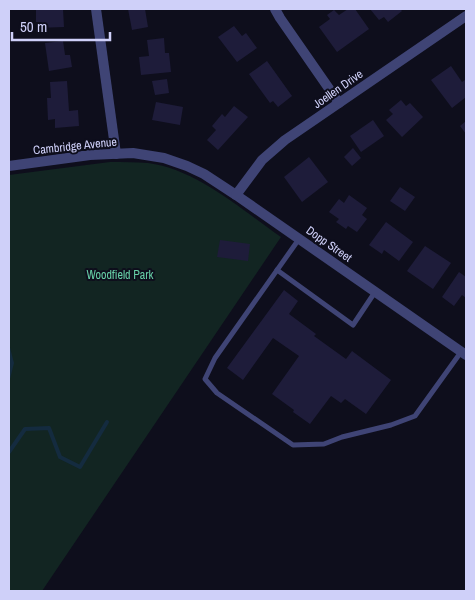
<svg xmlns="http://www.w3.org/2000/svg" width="475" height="600" font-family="'Archivo Narrow',sans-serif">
	<rect width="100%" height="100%" fill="#0e0e1c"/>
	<path fill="#122522" d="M110 162C122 162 135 162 148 163 196 169 242 210 281 237L42 591H9V175Z"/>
	<path fill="#142b3f" d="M9 344 14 363 9 383Z"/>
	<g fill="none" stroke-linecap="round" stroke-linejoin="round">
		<path stroke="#142b3f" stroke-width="4" d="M9 452 25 429 49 428 60 457 80 467 107 422"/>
	</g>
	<g fill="#1e1c3a">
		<path d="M46 9H63L64 27 36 28V10Z"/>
		<path d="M128 9H145L148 27 132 30Z"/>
		<path d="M348 9H355L369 29 337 52 319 27 330 19 327 15 334 10 339 15Z"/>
		<path d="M370 9H400L402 11 388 22 384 17 379 20Z"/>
		<path d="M234 26 242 36 246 33 257 48 237 62 218 37Z"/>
		<path d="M164 38 165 53H169L171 72 141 75 139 57 149 56 147 40Z"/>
		<path d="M63 41 65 55H70L72 67 49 71 45 43Z"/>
		<path d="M267 61 292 96 278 107 273 101 270 103 249 74Z"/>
		<path d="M451 66 462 82 465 80 466 82V97L452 108 431 80Z"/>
		<path d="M167 79 169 93 155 95 152 81Z"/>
		<path d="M67 81 69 111 78 110 79 126 55 128V119L48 120 47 98H51L50 82Z"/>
		<path d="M401 100 406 106 410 103 423 117 402 137 386 120 393 114 389 110Z"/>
		<path d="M156 102 183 107 180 125 152 120Z"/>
		<path d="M234 106 248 117 218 150 207 140 216 130 212 126 222 114 225 117Z"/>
		<path d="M373 120 384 136 361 152 350 136Z"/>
		<path d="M466 121V134L460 126Z"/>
		<path d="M353 148 361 158 352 166 344 157Z"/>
		<path d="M309 157 328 182 302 202 284 177Z"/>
		<path d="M400 187 415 197 405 211 390 201Z"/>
		<path d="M349 195 367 208 362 215 367 219 357 232 348 226 346 229 336 222 339 219 329 212 339 199 344 203Z"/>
		<path d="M386 222 413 242 399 261 384 250 382 254 369 245Z"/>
		<path d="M220 240 250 244 248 261 217 257Z"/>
		<path d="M425 246 451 263 433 289 407 271Z"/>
		<path d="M459 272 466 277V298L462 295 454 306 442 297Z"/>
		<path d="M284 290 298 301 289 314 316 334 314 336 346 359 352 351 391 380 366 414 345 399 341 403 331 396 310 424 293 412 294 410 272 394 299 356 273 338 243 380 227 368Z"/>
	</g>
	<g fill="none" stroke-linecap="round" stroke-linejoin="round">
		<g stroke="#3f4475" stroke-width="5">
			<path d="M299 239 215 358 205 379 217 393 293 445 324 444 342 437 391 425 415 416 461 352"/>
			<path d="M277 270 353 325 375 292"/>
		</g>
		<g stroke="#3f4475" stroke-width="10">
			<path d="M96 9 116 154"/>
			<path d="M275 9 280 18 339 103"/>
			<path d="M9 166 90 155 133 153 164 158 187 166 204 174 236 195 466 355"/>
			<path d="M236 195 262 160 285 140 466 16"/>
		</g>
	</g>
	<g text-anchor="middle" stroke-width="4" stroke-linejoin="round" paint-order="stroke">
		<g font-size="12" fill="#cfd0f9" stroke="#0e0e1c">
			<text transform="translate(338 89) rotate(-35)" y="4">Joellen Drive</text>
			<text transform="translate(75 146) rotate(-6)" y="4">Cambridge Avenue</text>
			<text transform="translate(329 244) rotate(35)" y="4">Dopp Street</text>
		</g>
		<g font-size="12" fill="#66cea6" stroke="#0e0e1c">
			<text x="120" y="279">Woodfield Park</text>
		</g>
	</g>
	<rect width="475" height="600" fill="none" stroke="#cfd0f9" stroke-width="20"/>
	<path d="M12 32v8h98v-8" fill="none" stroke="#cfd0f9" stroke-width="2.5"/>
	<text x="20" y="32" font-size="15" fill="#cfd0f9" stroke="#0e0e1c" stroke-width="4" paint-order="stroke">50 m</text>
</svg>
